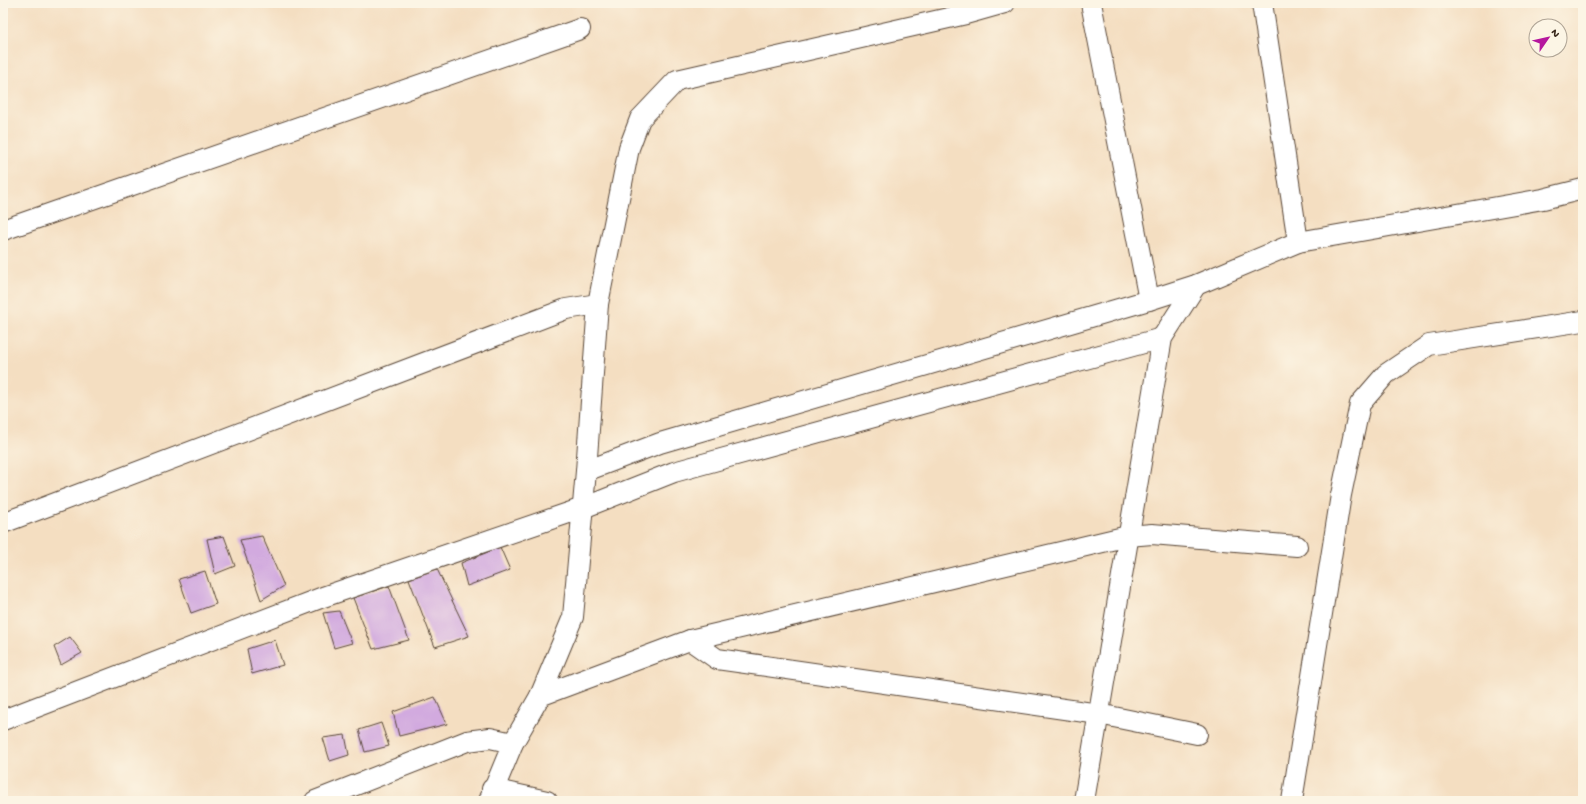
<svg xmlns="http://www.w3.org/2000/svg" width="1586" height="804" font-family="'Gochi Hand',sans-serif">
	<rect width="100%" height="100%" fill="#fcf5e5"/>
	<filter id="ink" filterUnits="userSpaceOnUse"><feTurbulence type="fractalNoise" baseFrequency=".025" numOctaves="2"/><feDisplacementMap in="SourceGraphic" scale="8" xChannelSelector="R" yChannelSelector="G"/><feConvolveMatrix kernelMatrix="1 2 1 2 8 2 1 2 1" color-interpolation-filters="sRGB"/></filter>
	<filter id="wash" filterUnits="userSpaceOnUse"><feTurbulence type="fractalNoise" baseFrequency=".012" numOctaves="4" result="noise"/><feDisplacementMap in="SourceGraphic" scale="16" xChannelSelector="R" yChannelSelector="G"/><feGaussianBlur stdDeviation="0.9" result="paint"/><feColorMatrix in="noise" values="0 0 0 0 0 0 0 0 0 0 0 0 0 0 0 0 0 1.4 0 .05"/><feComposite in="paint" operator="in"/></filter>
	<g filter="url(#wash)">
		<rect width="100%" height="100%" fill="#f4dec1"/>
		<g id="blocks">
			<g fill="#d2aadf">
				<path d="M224 536 235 566 215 574 207 539Z"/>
				<path d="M262 536 284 586 261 600 240 540Z"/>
				<path d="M500 547 510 570 467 586 461 563Z"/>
				<path d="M437 569 469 636 435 647 409 579Z"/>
				<path d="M205 571 216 604 191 613 179 579Z"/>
				<path d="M389 586 409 640 373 649 353 598Z"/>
				<path d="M339 611 352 643 334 648 323 613Z"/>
				<path d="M70 637 82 653 61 665 54 647Z"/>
				<path d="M275 640 283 665 252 674 247 649Z"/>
				<path d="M435 697 447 724 399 736 393 712Z"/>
				<path d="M381 723 389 746 365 752 359 730Z"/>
				<path d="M345 735 349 755 330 761 323 738Z"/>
			</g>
		</g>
	</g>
	<g filter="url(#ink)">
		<use href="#blocks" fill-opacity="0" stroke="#574536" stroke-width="1"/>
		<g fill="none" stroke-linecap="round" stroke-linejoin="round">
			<g stroke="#574536" stroke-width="22">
				<g id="street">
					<path d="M1091 3 1149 300"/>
					<path d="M1262 3 1298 242"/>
					<path d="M3 230 580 29"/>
					<path d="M586 471 660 443 1149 300 1196 285 1298 242 1543 199 1583 189"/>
					<path d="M3 523 566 309 598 304"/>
					<path d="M690 640 717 659 1099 714 1197 734"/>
					<path d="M540 696 690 640 1128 536 1152 534 1297 546"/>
					<path d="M3 720 323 597 583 508 674 472 1162 338"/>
					<path d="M492 789 547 801"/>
					<path d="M315 801 467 741 490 738 513 743"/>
					<path d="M489 801 513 743 540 696 573 617 586 471 598 304 629 148 640 119 677 80 966 14 1005 3"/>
					<path d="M1084 801 1162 338 1196 285"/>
					<path d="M1292 801 1341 495 1360 404 1386 374 1429 345 1583 321"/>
				</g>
			</g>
			<use href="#street" stroke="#fff" stroke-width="20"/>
		</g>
	</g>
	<rect width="1586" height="804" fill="none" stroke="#fcf5e5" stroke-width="16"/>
	<g transform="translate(1548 38) rotate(56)"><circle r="19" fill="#fcf5e5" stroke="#afa495"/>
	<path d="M0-3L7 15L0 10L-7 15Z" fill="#b5179e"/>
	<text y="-6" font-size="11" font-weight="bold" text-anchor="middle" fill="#3b2a1e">N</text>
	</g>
</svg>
